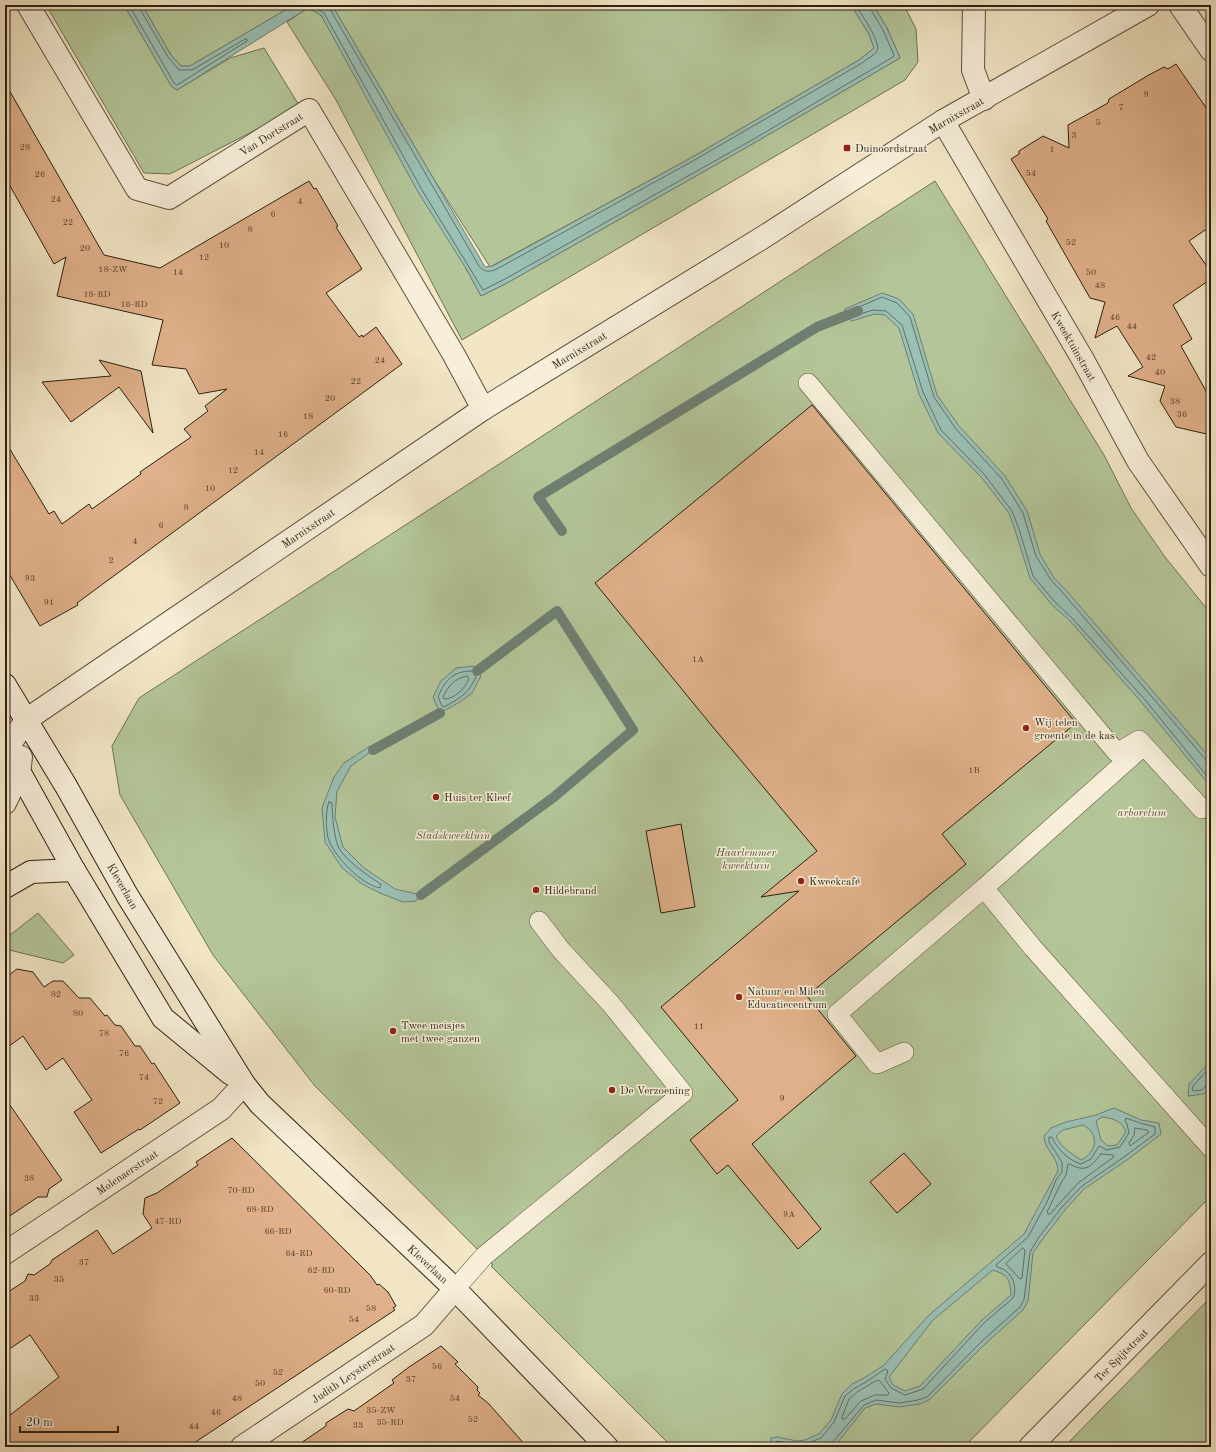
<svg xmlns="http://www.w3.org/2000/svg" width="1216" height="1452" font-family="'Old Standard TT',serif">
	<rect width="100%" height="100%" fill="#f2e6c6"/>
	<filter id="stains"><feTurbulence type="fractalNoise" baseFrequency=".005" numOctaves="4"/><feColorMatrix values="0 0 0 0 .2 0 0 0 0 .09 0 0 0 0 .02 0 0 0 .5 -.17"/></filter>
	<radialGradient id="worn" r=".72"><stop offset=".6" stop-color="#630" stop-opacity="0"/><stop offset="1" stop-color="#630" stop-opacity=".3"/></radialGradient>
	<g fill="#b4c699" stroke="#707255">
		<path d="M46 5H124L172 87 177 90 230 58 264 48 300 107 170 174 144 173Z"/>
		<path d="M142 5H294L190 66H181L171 55Z"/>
		<path d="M332 5H851L869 34 874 48 859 60 689 159 490 267 430 173Z"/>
		<path d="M873 5H904L916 29 918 62 905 80 462 340 336 100 287 22 308 8 321 15 467 270 481 296 507 283 754 143 900 58 887 28Z"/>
		<path d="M935 181 1104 455 1131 508 1165 557 1211 614V1196L964 1447H672L491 1266 493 1265 315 1086 213 955 120 795 112 746 139 698Z"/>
		<path d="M38 913 74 955 63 963 5 949V939Z"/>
		<path d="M1211 1297V1447H1064Z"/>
	</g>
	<g fill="#9bc0b5" stroke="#6e8073" fill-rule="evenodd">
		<path d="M124 5H142L171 55 181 66H190L294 5H332L485 267 493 266 689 159 859 60 874 48 869 34 851 5H873L887 28 900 58 754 143 507 283 481 296 467 270 418 192 321 15 308 8 177 90 172 87Z"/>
		<path d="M882 293 899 299 913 314 937 395 959 426 1005 476 1027 511 1040 554 1054 578 1066 590 1211 759V787L1143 704 1070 621 1052 605 1030 578 1015 530 1009 513 981 477 938 433 919 394 899 328 885 315 874 314 852 321 845 316V309Z"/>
		<path d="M474 666 481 676 472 693 460 702 440 713 433 697 441 681 456 668Z"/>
		<path d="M370 746 373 750 351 766 337 791 335 817 343 847 364 868 395 889 421 895 416 901 403 902 380 893 362 884 342 868 325 842 322 808 334 777 344 763Z"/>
		<path d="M1211 1061V1086L1204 1094 1188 1096 1189 1084Z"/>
		<path d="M1114 1108 1141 1120 1159 1123 1161 1134 1127 1160 1084 1189 1065 1210 1042 1240 1033 1253 1028 1301 1023 1310 984 1345 929 1400 920 1404 899 1407 876 1404 865 1408 834 1447H772L771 1438 777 1437 797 1441 805 1440 819 1434 831 1420 842 1394 852 1384 864 1378 884 1365 928 1316 1024 1234 1058 1171C1058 1156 1044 1150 1044 1136L1051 1128 1066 1122 1096 1115ZM1102 1117C1113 1118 1122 1121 1126 1132L1117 1145 1108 1146 1101 1140 1096 1121ZM1083 1125C1100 1134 1097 1152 1081 1160 1071 1153 1061 1148 1056 1136L1063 1130ZM993 1270C1008 1275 1010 1279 1011 1295L982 1320 920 1386 905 1391 893 1385 889 1377 933 1320Z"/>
	</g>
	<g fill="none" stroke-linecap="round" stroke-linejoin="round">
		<g stroke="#637063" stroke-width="1">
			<path d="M129 5 174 83 177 85 247 41V39H245L192 70H179L168 57 140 9 139 5"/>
			<path d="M310 5 324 13 422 190 483 290 505 279 752 140 893 57 894 55 883 30 870 8V5"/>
			<path d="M329 5 330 9 479 266C484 272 488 272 495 270L691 162 862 63C866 59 874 56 877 51 882 43 860 12 855 5"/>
			<path d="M472 671 476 677C468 694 460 698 444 707L442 706 438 697C445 680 453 671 472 671Z"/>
			<path d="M467 676 469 679C465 688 455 699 444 699L443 697C448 686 455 678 467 676Z"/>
			<path d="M1211 762 1206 760 1063 593 1051 580 1036 556 1023 513 1002 479 956 429 934 397 910 317 897 303 882 297 850 311V314L853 316 873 310 886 311 902 325 923 392 941 430 984 474 1012 511 1019 529 1033 576 1055 602 1073 619 1146 701 1211 781"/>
			<path d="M329 802 332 803C332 814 334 841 340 850 348 862 368 876 381 884L380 888C361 884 337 859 329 841 326 834 325 809 329 802Z"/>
			<path d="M1211 1066 1193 1086 1192 1090 1194 1091 1202 1090 1207 1085 1211 1084"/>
			<path d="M1135 1128 1147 1130 1149 1132 1130 1146 1129 1143 1134 1135Z"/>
			<path d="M1101 1154 1113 1155 1114 1157 1078 1183 1050 1214H1048L1047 1212 1061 1183 1066 1175 1068 1164H1070C1085 1173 1091 1167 1101 1154Z"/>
			<path d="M1023 1248 1025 1250 1022 1278 1020 1279 1006 1264Z"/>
			<path d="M878 1380 880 1381 889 1393 888 1395H875L861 1401 845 1419H842V1417L849 1399 857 1392Z"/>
			<path d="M775 1447V1443L777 1441 796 1445 805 1444 821 1438 834 1422 845 1396 855 1388 866 1382 885 1369 888 1371 885 1379 891 1388 905 1395 923 1389 984 1323 1013 1298C1017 1289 1014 1277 1006 1271 1004 1269 1000 1268 997 1267L996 1265 1028 1237 1047 1202 1056 1180 1062 1172V1162L1049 1142V1137H1052C1057 1149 1068 1160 1081 1164L1091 1159 1099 1146 1107 1150 1120 1147 1129 1133 1127 1124 1125 1121 1126 1118 1140 1123 1155 1127V1134L1124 1157 1082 1186 1062 1207 1039 1237 1030 1252 1024 1300 1020 1307 981 1342 927 1397 918 1400 899 1403 876 1400 864 1405 832 1443 831 1447"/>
		</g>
		<g stroke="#6e8073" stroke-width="10">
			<path d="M562 531 538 497 817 327 858 311"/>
			<path d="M373 750 440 713"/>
			<path d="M421 895 554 797 633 730 557 611 477 671"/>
		</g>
	</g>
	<g fill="#e0b18a" stroke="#2b1f11">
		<path d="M1176 64 1211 115V226L1189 241 1211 272V279L1173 305 1192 339 1181 346 1211 400V435L1176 427 1160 401 1165 386 1128 376 1143 367 1117 326 1095 338 1105 302 1090 298 1046 221 1048 219 1011 159 1019 154V151L1043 136 1069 148 1068 125 1108 103 1109 99 1147 76 1164 67 1168 69Z"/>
		<path d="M5 83 104 255 160 268 309 181 314 189 316 188 338 226 336 227 362 269 326 293 359 337 362 335 363 337 376 327 402 364 77 603 78 605 40 626 5 567V441L49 514 54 511 62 524 89 504 92 509 141 474 140 472 191 437 184 429 208 411 205 406 227 389 199 394 186 369 152 365 163 320 57 296 66 257 54 264 5 177Z"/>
		<path d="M99 360 141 371 153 433 119 387 71 422 42 382 111 376Z"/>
		<path d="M812 405 1076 723 942 834 966 864 807 996 856 1056 752 1144 821 1229 798 1249 728 1165 717 1174 690 1140 738 1100 661 1007 799 891 761 897 817 851 712 726 595 583Z"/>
		<path d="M681 824 695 907 661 913 646 831Z"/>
		<path d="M17 969 33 972 44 987 53 981H63L79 998H90L105 1016 107 1015 115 1025 121 1026 135 1046H140L152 1064 154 1063 180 1103 140 1130 139 1129 101 1153 74 1112 92 1100 63 1058 46 1070 23 1036 5 1049V978Z"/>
		<path d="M5 1098 62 1180 49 1189 47 1197H38L5 1219Z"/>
		<path d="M232 1138 370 1275 377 1285 379 1284 388 1292 396 1306 393 1308 395 1310 188 1447H5V1419L59 1377 30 1335 5 1352V1294L25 1281 28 1274 34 1275 50 1264 52 1260 97 1230 113 1254 152 1228 143 1214 145 1198 157 1193 198 1165 196 1162Z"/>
		<path d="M904 1153 931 1184 897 1213 870 1182Z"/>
		<path d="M441 1346 458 1362 455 1364 478 1387 477 1390 480 1393 478 1395 488 1403 527 1447H295L326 1426V1423L348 1409 354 1411 394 1383 392 1380 409 1367Z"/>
	</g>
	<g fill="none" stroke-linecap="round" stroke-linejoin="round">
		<g stroke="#5d513e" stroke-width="20">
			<g id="service">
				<path d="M808 383 1117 753 1139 740 1202 809"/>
				<path d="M984 888 1140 749"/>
				<path d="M904 1052 877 1064 837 1014 984 888 1033 948 1211 1148"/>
				<path d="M455 1289 484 1256 683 1093 611 1004 561 950 539 921"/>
			</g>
		</g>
		<g stroke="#5d513e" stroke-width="24">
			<g id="minor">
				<path d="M28 5 137 189 169 198 309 110 454 355 483 409"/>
				<path d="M1180 5 1211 50"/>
				<path d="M943 121 1082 358 1138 461 1211 566"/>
				<path d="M5 1253 221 1109 244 1084"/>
				<path d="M242 1447 424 1325 455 1289"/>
				<path d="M1030 1447 1211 1263"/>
			</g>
		</g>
		<g stroke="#5d513e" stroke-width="24">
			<g id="tertiary">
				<path d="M974 5 973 70 984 99"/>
				<path d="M5 752 26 720 483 409 762 238 943 121 1148 5"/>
				<path d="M5 803 19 774 21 757"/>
			</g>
		</g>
		<g stroke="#2b1f11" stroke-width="24">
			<g id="secondary">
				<path d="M5 685 66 786 127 895 244 1084 260 1104 455 1289 607 1447"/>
				<path d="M5 746 74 870 163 1018 231 1074"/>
				<path d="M5 887 31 872 74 870"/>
			</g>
		</g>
		<use href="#service" stroke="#f7efda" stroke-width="19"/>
		<use href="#minor" stroke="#f7efda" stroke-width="22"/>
		<use href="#tertiary" stroke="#f7efda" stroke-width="22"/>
		<use href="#secondary" stroke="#f7efda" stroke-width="22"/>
	</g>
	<g fill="#8f2418" stroke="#f7efda" stroke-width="1.5">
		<rect x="843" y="144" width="8" height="8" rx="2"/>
		<circle cx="1026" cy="728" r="4"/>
		<circle cx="436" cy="797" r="4"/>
		<circle cx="801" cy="881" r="4"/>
		<circle cx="536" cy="890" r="4"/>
		<circle cx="739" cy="997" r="4"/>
		<circle cx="393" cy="1031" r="4"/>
		<circle cx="612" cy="1090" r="4"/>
	</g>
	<g text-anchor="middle" stroke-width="3" stroke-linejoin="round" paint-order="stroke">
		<g font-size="9" fill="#58442f">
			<text x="1146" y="97">9</text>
			<text x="1121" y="110">7</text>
			<text x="1098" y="125">5</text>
			<text x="1074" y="138">3</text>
			<text x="25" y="150">28</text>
			<text x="1052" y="152">1</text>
			<text x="1031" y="176">54</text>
			<text x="40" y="177">26</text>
			<text x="56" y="202">24</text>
			<text x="300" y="204">4</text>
			<text x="273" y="217">6</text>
			<text x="68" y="225">22</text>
			<text x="250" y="232">8</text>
			<text x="1071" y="245">52</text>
			<text x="224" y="248">10</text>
			<text x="85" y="251">20</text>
			<text x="204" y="260">12</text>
			<text x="113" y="272">18-ZW</text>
			<text x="178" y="275">14</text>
			<text x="1091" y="275">50</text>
			<text x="1100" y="288">48</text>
			<text x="97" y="297">18-RD</text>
			<text x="134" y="307">16-RD</text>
			<text x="1115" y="320">46</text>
			<text x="1132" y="329">44</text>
			<text x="1151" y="360">42</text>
			<text x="380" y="363">24</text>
			<text x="1160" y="375">40</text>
			<text x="356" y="384">22</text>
			<text x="330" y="401">20</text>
			<text x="1175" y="404">38</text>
			<text x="1182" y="417">36</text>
			<text x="308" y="419">18</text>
			<text x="283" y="437">16</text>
			<text x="259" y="455">14</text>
			<text x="233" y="473">12</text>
			<text x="210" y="491">10</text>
			<text x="186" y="510">8</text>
			<text x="161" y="528">6</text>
			<text x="135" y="544">4</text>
			<text x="111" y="563">2</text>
			<text x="30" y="581">93</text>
			<text x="49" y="605">91</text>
			<text x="698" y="662">1A</text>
			<text x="974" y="773">1B</text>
			<text x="56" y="997">82</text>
			<text x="78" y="1016">80</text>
			<text x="699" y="1029">11</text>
			<text x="104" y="1036">78</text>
			<text x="124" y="1056">76</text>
			<text x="144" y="1080">74</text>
			<text x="782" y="1101">9</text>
			<text x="158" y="1104">72</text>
			<text x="29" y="1181">38</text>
			<text x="241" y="1193">70-RD</text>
			<text x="260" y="1212">68-RD</text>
			<text x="789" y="1217">9A</text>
			<text x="168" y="1224">47-RD</text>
			<text x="278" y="1234">66-RD</text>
			<text x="299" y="1256">64-RD</text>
			<text x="84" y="1265">37</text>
			<text x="321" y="1273">62-RD</text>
			<text x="59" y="1282">35</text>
			<text x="337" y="1293">60-RD</text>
			<text x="34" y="1301">33</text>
			<text x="371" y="1311">58</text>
			<text x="354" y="1322">54</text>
			<text x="437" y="1369">56</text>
			<text x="278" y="1375">52</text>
			<text x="411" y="1382">37</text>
			<text x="260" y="1386">50</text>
			<text x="237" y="1401">48</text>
			<text x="455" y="1401">54</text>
			<text x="381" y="1413">35-ZW</text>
			<text x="216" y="1415">46</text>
			<text x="473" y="1422">52</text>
			<text x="390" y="1425">35-RD</text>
			<text x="358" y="1428">33</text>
			<text x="194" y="1429">44</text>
		</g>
		<g font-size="11" fill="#2b1f11" stroke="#f7efda">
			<text transform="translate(956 115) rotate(-30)" y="4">Marnixstraat</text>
			<text transform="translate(271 134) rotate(-32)" y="4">Van Dortstraat</text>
			<text transform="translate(1074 346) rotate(60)" y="4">Kweektuinstraat</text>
			<text transform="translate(579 350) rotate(-31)" y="4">Marnixstraat</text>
			<text transform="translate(308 528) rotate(-34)" y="4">Marnixstraat</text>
			<text transform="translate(123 886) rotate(60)" y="4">Kleverlaan</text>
			<text transform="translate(127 1172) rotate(-34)" y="4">Molenaerstraat</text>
			<text transform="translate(428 1264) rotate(43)" y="4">Kleverlaan</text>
			<text transform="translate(1121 1355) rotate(-45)" y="4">Ter Spijtstraat</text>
			<text transform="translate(353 1373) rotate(-34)" y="4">Judith Leysterstraat</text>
		</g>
		<g font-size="11" fill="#2b1f11" stroke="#f7efda" text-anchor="start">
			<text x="855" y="152">Duinoordstraat</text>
			<text x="1034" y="726">Wij telen<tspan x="1034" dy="13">groente in de kas</tspan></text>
			<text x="444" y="801">Huis ter Kleef</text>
			<text x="809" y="885">Kweekcafé</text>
			<text x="544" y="894">Hildebrand</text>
			<text x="747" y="995">Natuur en Mileu<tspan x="747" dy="13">Educatiecentrum</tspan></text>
			<text x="401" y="1029">Twee meisjes<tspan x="401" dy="13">met twee ganzen</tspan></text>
			<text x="620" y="1094">De Verzoening</text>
		</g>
		<g font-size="11" font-style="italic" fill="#54513a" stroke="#f7efda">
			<text x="1142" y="816">arboretum</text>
			<text x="453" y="839">Stadskweektuin</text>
			<text x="746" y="856">Haarlemmer<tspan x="746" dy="13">kweektuin</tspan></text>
		</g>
	</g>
	<rect width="1216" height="1452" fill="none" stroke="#f2e6c6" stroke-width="20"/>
	<rect x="6" y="6" width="1204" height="1440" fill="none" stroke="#2b1f11" stroke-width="2"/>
	<rect x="10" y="10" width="1196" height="1432" fill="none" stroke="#2b1f11"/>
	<path d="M20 1426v6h98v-6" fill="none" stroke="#2b1f11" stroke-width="2"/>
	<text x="26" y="1426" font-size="12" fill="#2b1f11" stroke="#f7efda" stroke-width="3" paint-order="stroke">20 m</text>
	<rect width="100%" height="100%" filter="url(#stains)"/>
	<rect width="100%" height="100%" fill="url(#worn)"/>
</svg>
